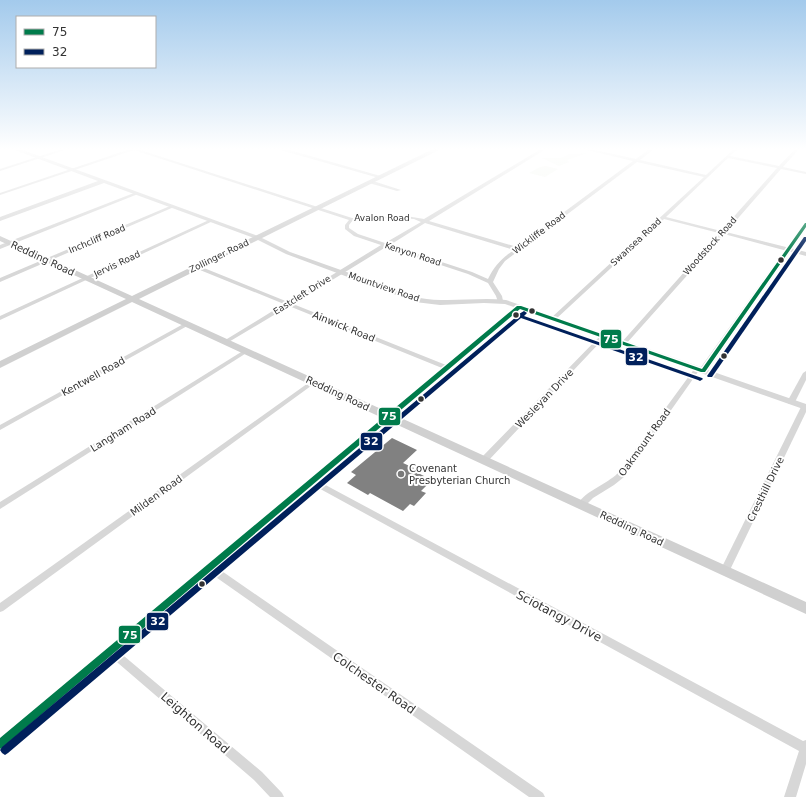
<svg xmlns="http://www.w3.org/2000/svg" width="806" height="797" font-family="'DejaVu Sans',sans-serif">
	<rect width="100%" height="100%" fill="#fff"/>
	<g fill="#f1f5ed">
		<path d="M588 153 567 160 569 162 559 166 542 158H561L569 154Z"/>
		<path d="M546 166 558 169 545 177 529 173 540 167Z"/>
	</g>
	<path fill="#818181" d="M392 438 417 450 403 463 414 468 412 470 424 476 420 479 428 484 421 491 426 493 414 506 410 504 403 511 370 493 368 495 347 483 356 475 351 472Z"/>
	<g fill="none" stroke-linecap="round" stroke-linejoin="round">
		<g fill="#d7d7d7" fill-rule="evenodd">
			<path d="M62 149H68L0 171V169Z"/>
			<path d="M130 149H137L352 218 406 216 424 219 541 149H546L429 221 517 247 633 161 583 149H590L636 159 649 149H654L640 160 706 175 734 149H738L730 156 779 166 795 149H799L783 167 806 172V174L781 169 726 232 806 252V256L724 234 626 344 624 345 621 343 719 233 664 219 556 319H552L551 318 704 177 637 162 505 261 499 269 493 282 502 296 503 301 502 302H498L496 296 488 283 468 274 386 247 293 304 446 365 517 306H521V308L318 481 803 741 806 740V764L796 797H784L799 751 313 485 216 567 543 793 545 797H529L210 573 118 651 262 772 282 793 284 797H270L254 780 111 657 4 748 0 750V737L442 368 289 306 227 343 225 344 222 342 284 304 195 268V266H199L288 302 381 245 354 236 345 229V225L349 220 134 150 0 195V193ZM728 158 777 168 721 231 666 217ZM399 218 414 219 421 222 385 243 358 234 349 228V225L353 220ZM425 223 514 250C501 259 495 265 488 279L472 272 390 245Z"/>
			<path d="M369 181H373L401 190 397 191 369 183Z"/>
			<path d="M134 193 138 194 0 249V245Z"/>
			<path d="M170 206 174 207 0 282V278Z"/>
			<path d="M209 220 213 221 0 320V316Z"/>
			<path d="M187 322 190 324 189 325 0 430V425Z"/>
			<path d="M603 334 606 336 605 337 487 462H481L480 460 481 458 601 335Z"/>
			<path d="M246 349 248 350 249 351 248 352 0 509V502Z"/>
			<path d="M697 367 700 369 624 477 614 485 593 498 584 507 581 508 578 507 577 505C586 490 606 485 618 473L695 368Z"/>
			<path d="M806 371V380L795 402 791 404H789L787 402 803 373Z"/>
			<path d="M313 380 316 382 315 383 3 611 0 612V603L311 381Z"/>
			<path d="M802 405H806V412L728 574 725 575 722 574 720 571Z"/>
		</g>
		<g fill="#d7d7d7" fill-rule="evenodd">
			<path d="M12 149H20L258 236 290 252 420 298C448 303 477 297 506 300L701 367 804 223 806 222V229L708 370 806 404V410L505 304 484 303 440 305 415 302 286 254 254 238 104 183 0 221V217L98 181Z"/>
			<path d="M277 149H286L384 177 379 178Z"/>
		</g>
		<path fill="#d0d0d0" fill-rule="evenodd" d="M433 149H441L139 299 806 602V614L132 302 0 368V361L126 299 0 241V236L132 296Z"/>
		<g stroke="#fff" stroke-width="3">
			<path id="bus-1" d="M805 223H806V227L705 372H701L520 309 3 747 0 749V738L517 306H521L702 369Z"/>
		</g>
		<g stroke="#fff" stroke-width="3">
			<g id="bus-2">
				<path d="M804 237H806V241L712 377H708L707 376Z"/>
				<path d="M524 311 527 313 524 316 702 378 703 379 700 381 698 380 521 318 8 753 5 755 2 753 0 750 2 747 516 317 513 315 514 314H519Z"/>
			</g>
		</g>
		<use href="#bus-1" fill="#007b4b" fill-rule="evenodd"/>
		<use href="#bus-2" fill="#00205b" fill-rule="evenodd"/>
	</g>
	<linearGradient id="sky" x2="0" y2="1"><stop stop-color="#a3caec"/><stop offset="0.57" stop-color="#fff"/><stop offset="1" stop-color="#fff" stop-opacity="0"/></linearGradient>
	<rect width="806" height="261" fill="url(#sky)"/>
	<g fill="#333" stroke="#fff" stroke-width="1.5">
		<circle cx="781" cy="260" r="3.5"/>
		<circle cx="532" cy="311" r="3.5"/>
		<circle cx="516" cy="315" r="3.5"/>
		<circle cx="724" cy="356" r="3.5"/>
		<circle cx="421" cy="399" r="3.5"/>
		<circle cx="202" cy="584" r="3.5"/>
	</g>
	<circle fill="#7a7a7a" stroke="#fff" stroke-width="1.5" cx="401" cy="474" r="4"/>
	<g text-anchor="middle" stroke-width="4" stroke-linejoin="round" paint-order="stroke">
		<g font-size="9" fill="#333" stroke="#fff">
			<text x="382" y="221">Avalon Road</text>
			<text transform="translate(539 233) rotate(-37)" y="3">Wickliffe Road</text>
			<text transform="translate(97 239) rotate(-23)" y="3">Inchcliff Road</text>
			<text transform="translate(636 242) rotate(-43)" y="3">Swansea Road</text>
			<text transform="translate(710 246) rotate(-48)" y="3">Woodstock Road</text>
			<text transform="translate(413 254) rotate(18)" y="3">Kenyon Road</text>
			<text transform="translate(219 256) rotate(-26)" y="3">Zollinger Road</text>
			<text transform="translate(117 264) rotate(-25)" y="3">Jervis Road</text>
			<text transform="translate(384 287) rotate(19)" y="3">Mountview Road</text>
			<text transform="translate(302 295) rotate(-32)" y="3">Eastcleft Drive</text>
		</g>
		<g font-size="10" fill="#333" stroke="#fff">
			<text transform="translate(43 258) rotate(25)" y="4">Redding Road</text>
			<text transform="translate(344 326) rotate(22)" y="4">Ainwick Road</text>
			<text transform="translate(93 376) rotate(-29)" y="4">Kentwell Road</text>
			<text transform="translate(338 393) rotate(25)" y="4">Redding Road</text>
			<text transform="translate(544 398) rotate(-46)" y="4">Wesleyan Drive</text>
			<text transform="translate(123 429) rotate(-32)" y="4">Langham Road</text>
			<text transform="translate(644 442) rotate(-54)" y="4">Oakmount Road</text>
			<text transform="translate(765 489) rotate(-64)" y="4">Cresthill Drive</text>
			<text transform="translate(156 495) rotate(-36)" y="4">Milden Road</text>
			<text transform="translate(632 528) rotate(25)" y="4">Redding Road</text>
		</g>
		<g font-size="10" fill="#333" stroke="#fff" text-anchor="start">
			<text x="409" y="472">Covenant<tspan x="409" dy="12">Presbyterian Church</tspan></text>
		</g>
		<g font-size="12" fill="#333" stroke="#fff">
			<text transform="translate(559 616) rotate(28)" y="4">Sciotangy Drive</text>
			<text transform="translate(374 683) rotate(35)" y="4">Colchester Road</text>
			<text transform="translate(195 723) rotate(41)" y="4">Leighton Road</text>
		</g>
	</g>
	<g stroke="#fff" stroke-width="1.5">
		<rect x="600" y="329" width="22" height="20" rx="4" fill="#007b4b"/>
		<rect x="625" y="347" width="23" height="19" rx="4" fill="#00205b"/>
		<rect x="378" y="407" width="23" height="19" rx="4" fill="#007b4b"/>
		<rect x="360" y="432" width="23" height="19" rx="4" fill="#00205b"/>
		<rect x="146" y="612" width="23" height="19" rx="4" fill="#00205b"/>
		<rect x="118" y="625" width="23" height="19" rx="4" fill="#007b4b"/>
	</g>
	<g font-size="11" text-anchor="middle" font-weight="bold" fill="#fff">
		<text x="611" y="343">75</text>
		<text x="636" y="361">32</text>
		<text x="389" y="420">75</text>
		<text x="371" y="445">32</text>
		<text x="158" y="625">32</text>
		<text x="130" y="639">75</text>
	</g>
	<rect x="16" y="16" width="140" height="52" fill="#ffffff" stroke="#adadad"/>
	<rect x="24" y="29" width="20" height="6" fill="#007b4b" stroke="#adadad"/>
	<text x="52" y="36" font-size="12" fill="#333333">75</text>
	<rect x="24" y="49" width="20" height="6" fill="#00205b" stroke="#adadad"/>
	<text x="52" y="56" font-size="12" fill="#333333">32</text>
</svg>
